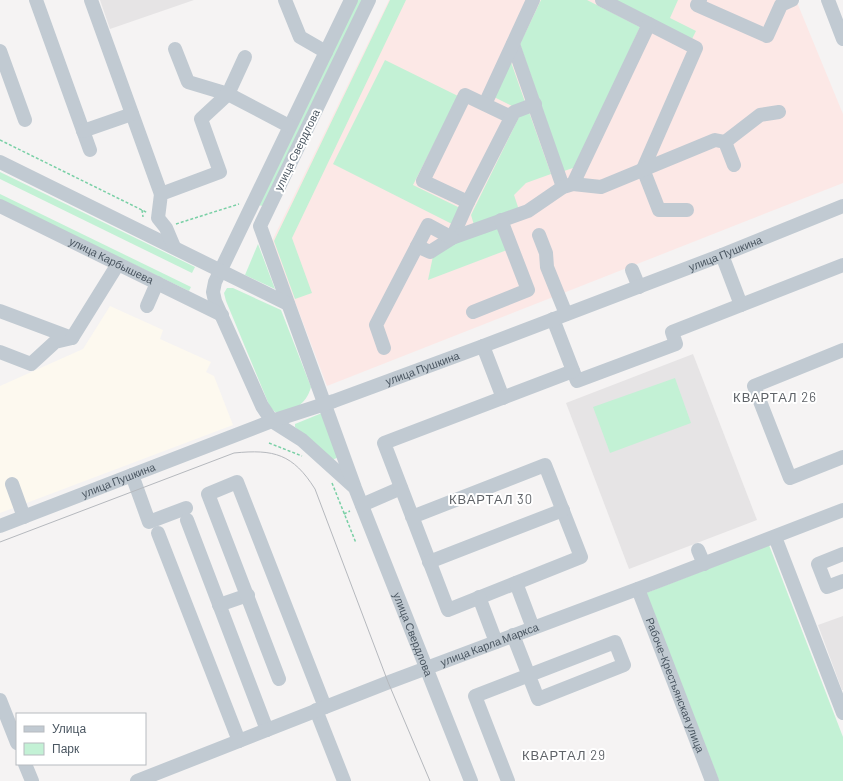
<svg xmlns="http://www.w3.org/2000/svg" width="843" height="781" font-family="Barlow,sans-serif">
	<rect width="100%" height="100%" fill="#f5f3f3"/>
	<path fill="#fdf9ef" d="M110 306 163 330 160 339 211 362 206 372 214 376 233 425 0 513V386L83 349Z"/>
	<g fill="#e6e4e5">
		<path d="M100 0H194L110 29Z"/>
		<path d="M693 354 757 520 629 569 566 403Z"/>
		<path d="M843 616V690H842L818 625Z"/>
	</g>
	<path fill="#fce8e6" d="M389 0H796L843 114V183L327 386 272 241Z"/>
	<g fill="#c3f1d5">
		<path d="M356 0H363L263 206 257 205Z"/>
		<path d="M390 0H406L292 238 312 293 295 299 274 241Z"/>
		<path d="M541 0H587L640 27 576 167 564 171 520 44Z"/>
		<path d="M611 0H678L670 18 696 31 692 39Z"/>
		<path d="M385 60 458 96 413 185 460 208 452 224 333 164Z"/>
		<path d="M511 62 525 102 514 107 494 97Z"/>
		<path d="M529 112 551 174 526 183 514 195 519 210 474 225 471 215 520 115Z"/>
		<path d="M0 172 195 267 192 273 0 179Z"/>
		<path d="M0 194 191 287 189 291 0 200Z"/>
		<path d="M498 226 507 250 428 280 433 256 453 243Z"/>
		<path d="M258 244 275 289 245 275Z"/>
		<path d="M227 288H233L281 310 311 387C306 405 293 412 275 412L270 407 226 301 224 293Z"/>
		<path d="M675 378 691 423 610 453 593 407Z"/>
		<path d="M322 413 339 457 332 460 295 427V424Z"/>
		<path d="M769 545 843 737V781H719L646 593Z"/>
	</g>
	<g fill="none" stroke-linecap="round" stroke-linejoin="round">
		<g stroke="#7ad0a6" stroke-width="1.5" stroke-dasharray="3 2" stroke-linecap="butt">
			<path d="M0 140 148 213"/>
			<path d="M142 210 143 217"/>
			<path d="M176 224 239 204"/>
			<path d="M269 443 302 456"/>
			<path d="M332 483 356 543"/>
			<path d="M344 514 350 511"/>
		</g>
		<g stroke="#c1cad2" stroke-width="14">
			<path d="M36 0 90 150"/>
			<path d="M91 0 161 194"/>
			<path d="M285 0 300 37 326 52"/>
			<path d="M351 0 215 282 213 292 215 301 262 406 272 421 302 440 353 486"/>
			<path id="s1" d="M369 0 260 226 355 488 471 781"/>
			<path d="M602 0 696 48 643 169 659 210H687"/>
			<path d="M700 0 697 5 767 36 781 5 792 0"/>
			<path d="M828 0 843 39"/>
			<path d="M513 44 563 187"/>
			<path d="M175 49 188 82 228 94 245 57"/>
			<path d="M0 51 25 120"/>
			<path d="M485 104 533 0"/>
			<path d="M83 131 132 114"/>
			<path d="M725 142 760 115 779 112"/>
			<path d="M0 162 288 304"/>
			<path d="M573 184 649 24"/>
			<path d="M468 202 423 181 465 95 511 117"/>
			<path id="s2" d="M0 206 222 315"/>
			<path d="M539 235 546 253 547 267 566 314"/>
			<path d="M452 238 468 202 514 112 535 104"/>
			<path d="M417 246 430 252 452 238 528 211 563 187 573 184 601 187 715 140 725 142 734 165"/>
			<path d="M174 247 166 228 158 218 161 194 220 172 201 119 228 94 289 126"/>
			<path d="M722 255 741 305"/>
			<path d="M632 270 639 287"/>
			<path d="M147 306 157 283"/>
			<path d="M0 311 72 338 55 342 31 364 0 352"/>
			<path d="M473 312 528 290 501 220"/>
			<path d="M553 319 577 381 676 344 672 332 843 265"/>
			<path d="M72 338 118 264"/>
			<path d="M483 346 503 398"/>
			<path d="M384 348 376 325 428 225 452 238"/>
			<path d="M843 350 754 386 790 478 843 457"/>
			<path d="M132 475 149 522 186 508"/>
			<path d="M12 484 24 517"/>
			<path d="M362 505 401 488"/>
			<path d="M412 517 545 465 581 557 448 610C427 554 405 499 384 443L573 371"/>
			<path d="M187 520 267 730"/>
			<path id="s3" d="M0 526 272 421 334 401 483 346 722 255 843 206"/>
			<path d="M158 533 239 741"/>
			<path d="M775 537 843 713"/>
			<path d="M698 550 704 564"/>
			<path d="M843 554 818 564 827 587 843 581"/>
			<path d="M429 562 563 510"/>
			<path d="M516 583 533 628"/>
			<path id="s4" d="M638 589 712 781"/>
			<path d="M479 597 496 642"/>
			<path d="M219 605 248 595"/>
			<path d="M279 679 208 494 237 482 325 707"/>
			<path d="M0 700 17 743"/>
			<path d="M316 710 344 781"/>
			<path d="M25 764 32 781"/>
			<path id="s5" d="M137 781 384 684 656 582 843 510"/>
			<path d="M508 781 475 696 615 642 624 665 538 699 513 635"/>
		</g>
		<path stroke="#b5b8bd" stroke-width="1" d="M0 542 234 453C274 449 293 454 315 489L388 682 430 781"/>
	</g>
	<g text-anchor="middle" stroke-width="4" stroke-linejoin="round" paint-order="stroke">
		<g font-size="11" fill="#4a5661" stroke="#fff">
			<text transform="translate(297 150) rotate(-64)" y="4">улица Свердлова</text>
			<text dy="4" stroke="none"><textPath href="#s3" startOffset="775">улица Пушкина</textPath></text>
			<text dy="4" stroke="none"><textPath href="#s2" startOffset="124">улица Карбышева</textPath></text>
			<text dy="4" stroke="none"><textPath href="#s3" startOffset="451">улица Пушкина</textPath></text>
			<text dy="4" stroke="none"><textPath href="#s3" startOffset="127">улица Пушкина</textPath></text>
			<text dy="4" stroke="none"><textPath href="#s1" startOffset="687">улица Свердлова</textPath></text>
			<text dy="4" stroke="none"><textPath href="#s5" startOffset="378">улица Карла Маркса</textPath></text>
			<text dy="4" stroke="none"><textPath href="#s4" startOffset="103">Рабоче-Крестьянская улица</textPath></text>
		</g>
		<g font-size="13" letter-spacing="1" fill="#5f6368" stroke="#fff">
			<text x="775" y="402">КВАРТАЛ 26</text>
			<text x="491" y="504">КВАРТАЛ 30</text>
			<text x="564" y="760">КВАРТАЛ 29</text>
		</g>
	</g>
	<rect x="16" y="713" width="130" height="52" fill="#ffffff" stroke="#b7bbc0"/>
	<rect x="24" y="726" width="20" height="6" fill="#c1cad2" stroke="#b7bbc0"/>
	<text x="52" y="733" font-size="12" fill="#4a5661">Улица</text>
	<rect x="24" y="743" width="20" height="12" fill="#c3f1d5" stroke="#b7bbc0"/>
	<text x="52" y="753" font-size="12" fill="#4a5661">Парк</text>
</svg>
